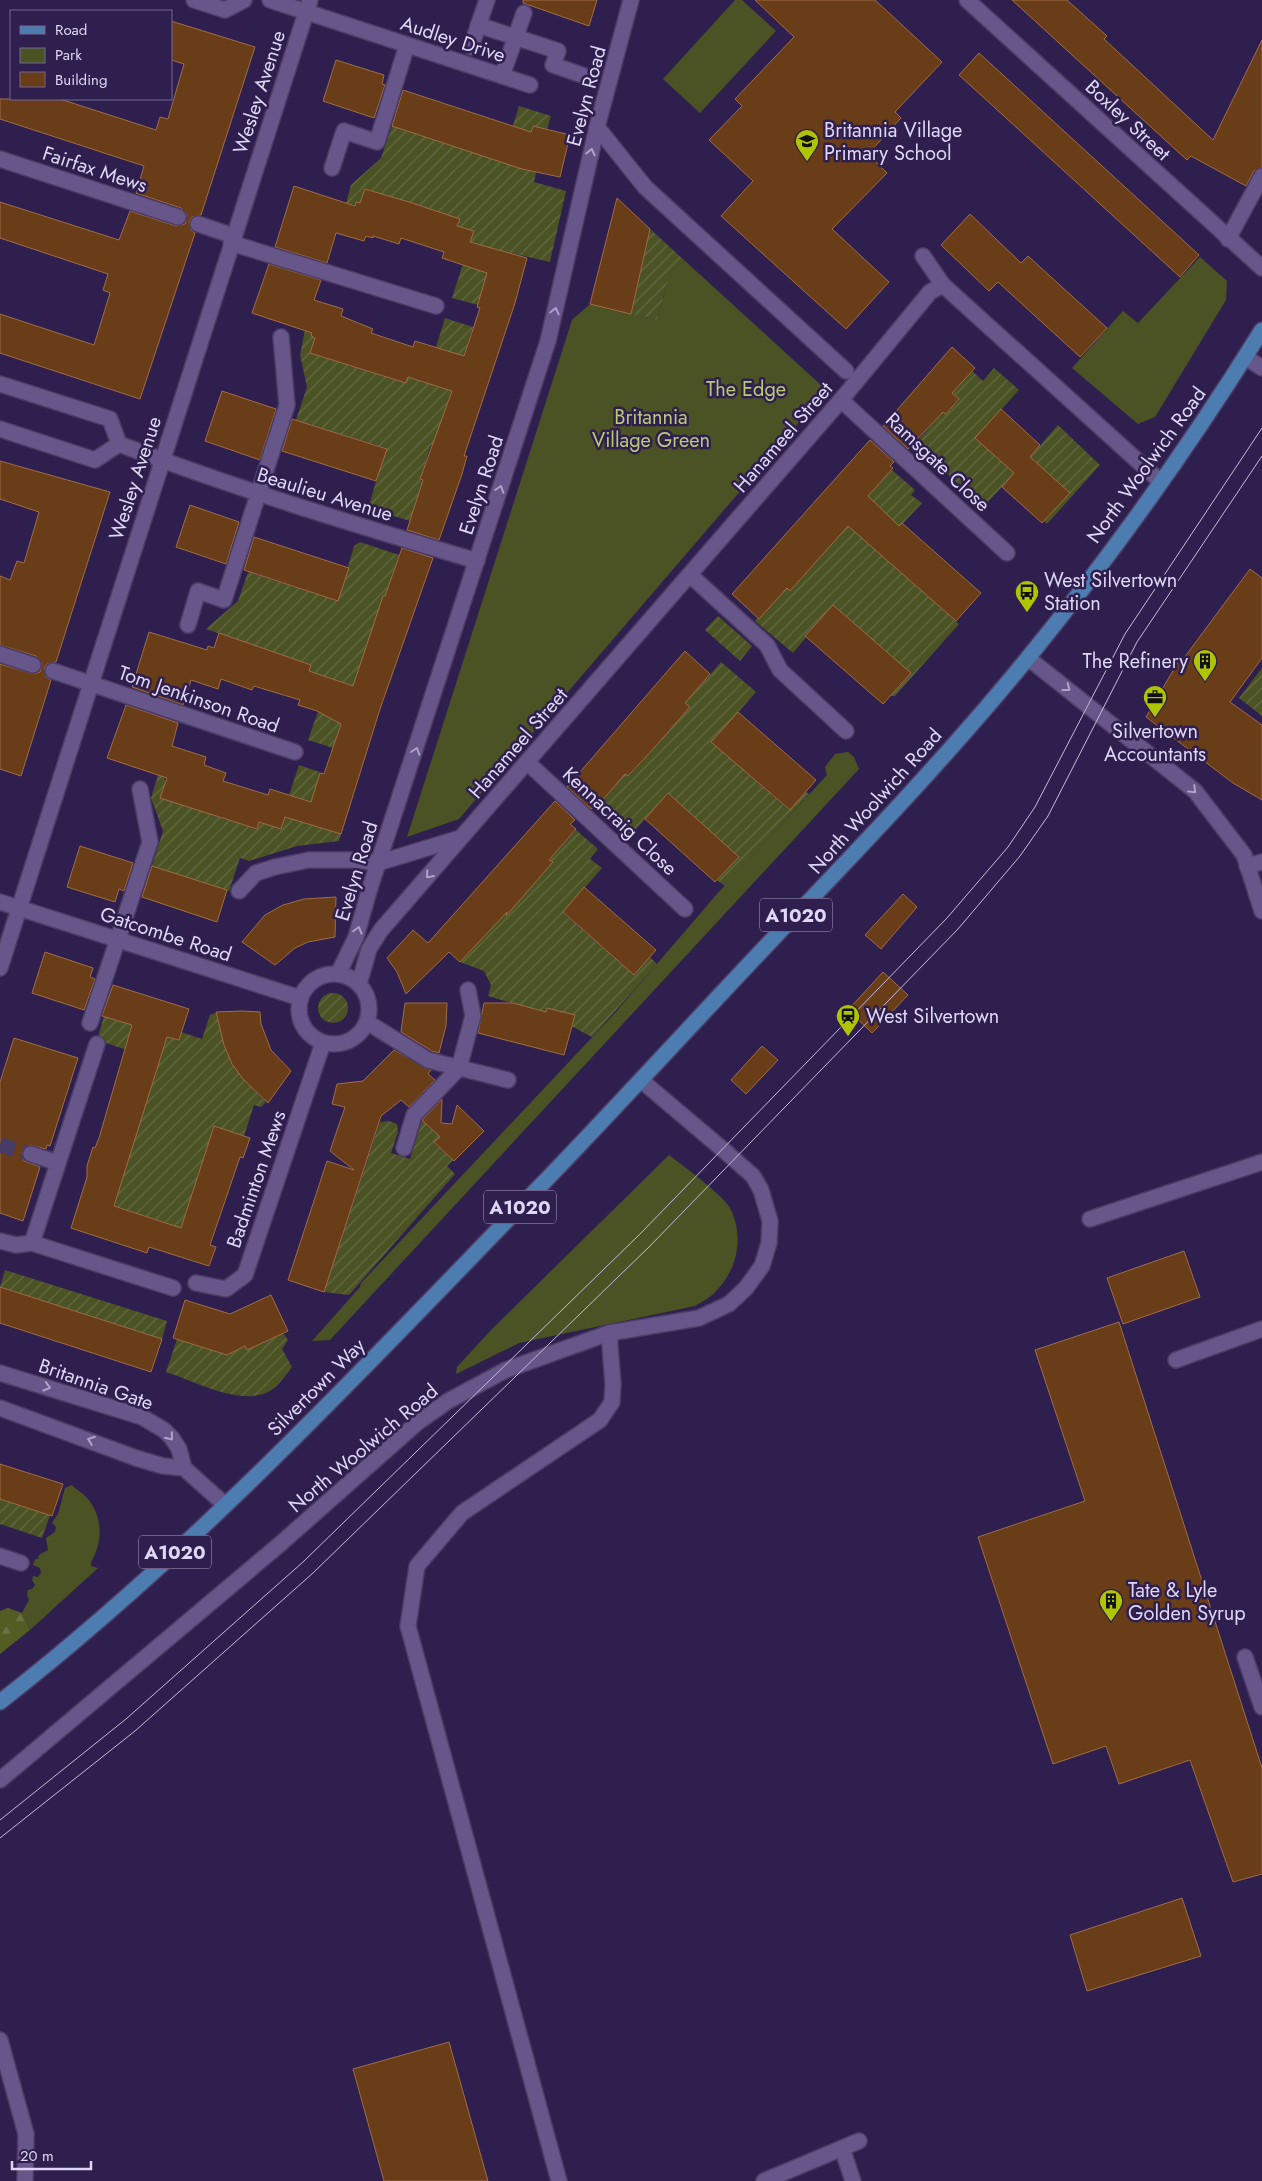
<svg xmlns="http://www.w3.org/2000/svg" width="1262" height="2181" font-family="Jost,sans-serif">
	<defs>
		<pattern id="forest-firs" width="22" height="20" patternUnits="userSpaceOnUse" patternTransform="scale(1.25)"><rect width="22" height="20" fill="#535c23"/><path d="M5 1l3.5 6h-7zM16 11l3.5 6h-7z" fill="#6b7344"/></pattern>
		<pattern id="garden-furrows" width="10" height="10" patternUnits="userSpaceOnUse" patternTransform="scale(1.25)"><rect width="10" height="10" fill="#4b5324"/><path d="M-1 1l2-2M0 10L10 0M9 11l2-2" fill="none" stroke="#646b44"/></pattern>
	</defs>
	<rect width="100%" height="100%" fill="#2f1f4e"/>
	<g fill="#4b5324">
		<path d="M735 0H742L776 31 700 113 663 79Z"/>
		<path d="M1200 257 1227 281 1226 300 1155 417 1138 424 1072 368 1123 311 1138 323Z"/>
		<path d="M684 260 822 386 820 398 459 819 407 837 572 320 590 304 657 320 670 273Z"/>
		<path d="M848 752 854 757 859 769 330 1340 312 1341 360 1287 361 1283 614 1014 717 894 827 775 825 767 835 754Z"/>
		<path d="M669 1155C681 1164 725 1197 730 1208 745 1237 737 1272 714 1293 709 1299 701 1302 695 1306L519 1343 456 1374 457 1367 492 1329Z"/>
		<path d="M72 1485C76 1490 83 1493 87 1498 103 1516 103 1542 91 1562V1566L98 1568 30 1630 22 1613 29 1600 27 1595 28 1590 32 1589 35 1585 32 1580 33 1576 38 1577 41 1573 40 1568 33 1565 35 1559H38L39 1555 48 1550 46 1538 55 1532 56 1527 52 1523 58 1514 65 1488Z"/>
	</g>
	<path fill="url(#forest-firs)" d="M8 1608 22 1613 30 1630 0 1654V1611Z"/>
	<g fill="url(#garden-furrows)">
		<path d="M519 106 551 116 547 129 532 126 523 169 536 172 534 182 566 191 550 262 494 249 478 305 452 298 473 232 457 226 460 219 365 189 360 203 356 202 355 205 346 203 351 185 381 158 392 126 502 161Z"/>
		<path d="M650 229 684 260 670 273 657 320 631 314Z"/>
		<path d="M445 318 473 327 434 445H431L420 479 422 482 410 521 371 509 369 505 386 448 296 420 307 387 300 355 306 325 314 328 311 336 315 338 310 353 405 383 408 377 425 383Z"/>
		<path d="M994 368 1019 390 976 438 1015 473 983 507 938 465 941 461 918 440 943 412 946 414 959 400 952 393 972 371 983 381Z"/>
		<path d="M1058 425 1100 465 1047 524 1044 521 1069 493 1030 457Z"/>
		<path d="M892 470 915 490 911 495 922 503 877 551 959 624 895 696H891L911 673 833 605 793 653 755 621 787 588 790 591 871 500 868 496Z"/>
		<path d="M360 542 399 555 333 748 308 740 330 678 309 671 311 665 206 629 238 601 248 572 338 601 354 546Z"/>
		<path d="M718 616 752 646 740 661 705 630Z"/>
		<path d="M721 662 756 692 712 742 789 810 806 792 809 794 725 886 717 880 738 857 668 793 628 838 617 829 622 823 600 803 625 774 629 776 689 708 685 703Z"/>
		<path d="M1262 668V716L1239 698Z"/>
		<path d="M299 765 320 772 305 823 341 834 339 841 297 846 249 861 240 858 229 891 152 866 163 831 151 798 158 775H162L166 781 161 798 189 807 193 799 212 815 257 829 259 822 292 796 289 795Z"/>
		<path d="M576 830 598 849 590 859 602 868 563 913 634 975 650 957 657 964 592 1037 546 1013 488 996 491 985 484 971 460 962 552 862 549 860Z"/>
		<circle cx="333" cy="1008" r="15"/>
		<path d="M219 1012C225 1050 238 1075 266 1102L261 1107 254 1105 244 1136 214 1127 173 1252 157 1220 81 1195 87 1176 120 1187 132 1149 127 1050 97 1040 104 1016 178 1040 181 1032 202 1039 210 1015Z"/>
		<path d="M422 1120 440 1137 434 1143 453 1160 447 1166 455 1174 349 1295 324 1292 380 1122 389 1121 397 1124 398 1132 391 1153 410 1159Z"/>
		<path d="M5 1270 167 1321 162 1339 0 1287Z"/>
		<path d="M283 1333 288 1340 282 1349 292 1367C285 1376 278 1387 268 1392 240 1406 194 1381 166 1372L177 1339 227 1355 245 1346 247 1350Z"/>
		<path d="M0 1499 50 1515 42 1538 0 1524Z"/>
	</g>
	<g fill="#693d17" stroke="#9f6d47">
		<path d="M523 0H597L589 26 523 3Z"/>
		<path d="M755 0H875L942 62 895 112 901 118 868 154 887 173 832 229 889 282 846 329 721 216 753 181 709 140 742 106 735 99 794 37Z"/>
		<path d="M1012 0H1067L1107 36 1104 39 1213 140 1262 40V167L1254 171 1246 186 1191 156 1187 160Z"/>
		<path d="M171 21 255 47 201 215 192 217 189 222 191 230 195 233 140 399 0 353V314L94 345 110 293 103 290 108 274 0 238V202L119 240 130 211 176 226 185 224 187 215 181 208 136 193 144 166 0 119V99H60L156 130 160 117 168 119 184 64 171 60Z"/>
		<path d="M979 53 1199 255 1180 277 959 75Z"/>
		<path d="M336 60 384 75 382 84 385 85 374 118 323 101Z"/>
		<path d="M403 90 531 132 533 126 570 135 560 177 522 169 392 126Z"/>
		<path d="M294 186 355 206 356 202 360 203 365 189 409 202 460 219 457 226 474 231 470 242 527 258 515 303 464 456H467L462 474 439 540 407 530 423 480 420 479 452 391 408 377 406 383 310 353 315 338 311 336 312 333 252 313 269 264 321 280 314 300 343 309 341 316 373 329 371 333 413 347 415 341 464 356 480 308 477 307 487 273 442 258 444 252 401 238 399 244 373 236V238L366 236 364 241 336 233 327 263 275 247Z"/>
		<path d="M617 198 650 229 631 314 590 304Z"/>
		<path d="M970 214 1021 263 1028 256 1107 328 1080 357 998 282 989 291 941 245Z"/>
		<path d="M952 347 975 368 952 393 959 399 946 414 943 412 908 449 883 426Z"/>
		<path d="M222 391 276 409 260 460 205 441Z"/>
		<path d="M1001 409 1040 445 1030 457 1070 493 1042 523 1002 487 1014 473 975 438Z"/>
		<path d="M292 419 387 449 376 481 282 451Z"/>
		<path d="M870 440 894 462 890 466 893 468 868 496 899 526 902 523 981 593 956 621 848 526 790 591 787 588 759 619 732 594Z"/>
		<path d="M0 461 110 492 56 662 47 664 44 668 46 677 51 680 21 776 0 769V664L34 674 40 672 42 664 36 656 0 645V576L10 580 17 561 24 563 39 512 0 499Z"/>
		<path d="M190 505 239 522 226 564 176 547Z"/>
		<path d="M254 537 349 568 338 601 244 570Z"/>
		<path d="M402 548 433 558 380 709 341 834 285 817 281 829 259 822 257 829 160 798 167 778 107 758 126 705 178 723 172 746 206 757 204 765 226 773 223 781 268 795 270 789 311 802 320 773 324 774 341 724 317 711 298 705 300 700 254 686 252 690 221 679 218 689 191 680 183 705 132 687 149 632 207 650 208 646 214 648 219 633 311 665 309 671 353 686 383 596H385Z"/>
		<path d="M1250 569 1262 578V658L1230 702 1262 725V800L1233 783 1146 717 1178 662H1181Z"/>
		<path d="M833 605 911 673 883 704 805 636Z"/>
		<path d="M685 651 710 674 685 703 690 707 655 747 628 776 625 774 600 803 591 809 567 787Z"/>
		<path d="M738 712 816 780 790 810 711 742Z"/>
		<path d="M668 793 739 857 715 882 645 819Z"/>
		<path d="M555 801 575 820 570 824 576 829 549 860 553 862 506 916 507 912 460 962 449 952 406 994 397 972 387 958 413 930 428 943Z"/>
		<path d="M80 846 133 863 124 891 119 889 115 902 67 887Z"/>
		<path d="M152 866 227 890 217 922 142 897Z"/>
		<path d="M584 887 656 950 634 975 563 912Z"/>
		<path d="M903 894 917 907 881 949 865 935Z"/>
		<path d="M336 897 335 937 308 942 295 948 275 965 242 942 265 915 283 905 304 899Z"/>
		<path d="M45 952 93 968 90 977 95 979 84 1010 32 993Z"/>
		<path d="M883 972 908 995 872 1033 848 1010Z"/>
		<path d="M113 985 189 1009 179 1040 167 1037 114 1206 181 1228 214 1126 250 1138 243 1158 240 1157 210 1245 216 1247 209 1266 149 1247 147 1253 71 1228 87 1177V1166L93 1147 95 1148 99 1138 132 1025 102 1016Z"/>
		<path d="M405 1003H447L446 1026 439 1053 432 1051 401 1032Z"/>
		<path d="M484 1003H513L546 1012 547 1008 575 1015 564 1055 478 1033Z"/>
		<path d="M243 1011 260 1012 261 1024 271 1050 291 1071 268 1103 243 1079 232 1064 224 1045 216 1012Z"/>
		<path d="M14 1038 78 1058 50 1146 47 1145 46 1149 30 1145 22 1152 24 1161 40 1167 23 1221 0 1213V1082Z"/>
		<path d="M762 1046 778 1060 746 1094 731 1080Z"/>
		<path d="M394 1050 431 1070 428 1074 435 1080 409 1107 401 1100 381 1116 324 1292 288 1280 327 1161 354 1170 330 1151 345 1107 332 1104 337 1084 363 1081Z"/>
		<path d="M442 1099 441 1123 452 1124 457 1105 484 1131 454 1161 434 1142 440 1137 422 1120Z"/>
		<path d="M1184 1251 1200 1297 1123 1324 1107 1278Z"/>
		<path d="M0 1287 162 1339 151 1372 0 1323Z"/>
		<path d="M271 1295 288 1331 247 1350 245 1346 227 1355 173 1338 185 1300 230 1314Z"/>
		<path d="M1119 1322 1262 1768V1874L1233 1882 1190 1760 1119 1784 1106 1746 1053 1764 978 1537 1085 1501 1035 1350Z"/>
		<path d="M0 1464 63 1484 52 1516 0 1499Z"/>
		<path d="M1182 1898 1201 1956 1087 1991 1070 1935Z"/>
		<path d="M449 2042 488 2181H384L353 2069Z"/>
	</g>
	<g fill="none" stroke-linecap="round" stroke-linejoin="round">
		<path stroke="#493b67" stroke-width="15" stroke-dasharray="15 8" stroke-linecap="butt" d="M0 1145 31 1154"/>
		<g stroke="#4c3c65" stroke-width="18">
			<g id="minor">
				<path d="M194 0 225 10 244 0"/>
				<path d="M270 0 530 85"/>
				<path d="M967 0 1262 268"/>
				<path d="M478 25 558 51 553 65 582 75"/>
				<path d="M471 47 487 0"/>
				<path d="M502 76 524 13"/>
				<path d="M597 127 645 187 846 371"/>
				<path d="M0 159 178 217"/>
				<path d="M332 168 344 131 377 142 407 45"/>
				<path d="M198 224 234 236"/>
				<path d="M1228 239 1262 176"/>
				<path d="M231 243 436 306"/>
				<path d="M923 256 943 285"/>
				<path d="M1245 357 1262 368"/>
				<path d="M0 384 110 419 119 444C237 489 356 525 477 561"/>
				<path d="M841 400 1007 553"/>
				<path d="M0 429 95 460 119 444"/>
				<path d="M690 575 767 645 780 670 846 731"/>
				<path d="M188 625 198 591 224 600 287 405 281 337"/>
				<path d="M0 654 33 665"/>
				<path d="M1028 658 1195 791 1244 855 1262 911"/>
				<path d="M53 671 295 752"/>
				<path d="M527 762 685 909"/>
				<path d="M1247 866 1262 862"/>
				<path d="M239 891 256 873 275 867 309 860H353L378 863 460 838"/>
				<path d="M0 902 300 998"/>
				<path d="M0 968 310 0"/>
				<circle cx="334" cy="1009" r="35"/>
				<path d="M338 974 356 937 369 891 548 341 597 127 631 0"/>
				<path d="M359 984 369 949 381 930 841 400 930 292 943 285 1161 482"/>
				<path d="M367 1022 428 1060 508 1080"/>
				<path d="M90 1023 150 842 140 789"/>
				<path d="M97 1044 32 1243 173 1288"/>
				<path d="M404 1148 414 1115 459 1068 473 1016 468 990"/>
				<path d="M31 1154 58 1163"/>
				<path d="M1090 1219 1262 1162"/>
				<path d="M0 1241 16 1245 32 1243"/>
				<path d="M196 1283 226 1289 245 1275 323 1043"/>
				<path d="M1176 1360 1262 1329"/>
				<path d="M0 1373 142 1417 164 1430 172 1438 179 1449 184 1468"/>
				<path d="M0 1408 136 1458 163 1466 184 1468 224 1504"/>
				<path d="M0 1556 21 1563"/>
				<path d="M1245 1657 1262 1707"/>
				<path d="M0 1780 279 1545 417 1423 448 1401 506 1370 609 1333 699 1318 729 1304 746 1288 762 1266 769 1243 770 1221 761 1190 753 1176 727 1153 642 1081"/>
				<path d="M0 2040 26 2134 25 2181"/>
				<path d="M842 2148 853 2181"/>
				<path d="M559 2181 408 1626 417 1566 462 1513 600 1420 612 1402 613 1384 609 1333"/>
				<path d="M764 2181 859 2141"/>
			</g>
		</g>
		<g stroke="#4c3c65" stroke-width="18">
			<path id="major" d="M0 1702C200 1546 373 1358 549 1177 623 1100 695 1021 768 944 857 851 946 758 1027 659 1112 555 1191 444 1262 330"/>
		</g>
		<use href="#minor" stroke="#66568a" stroke-width="15"/>
		<use href="#major" stroke="#4c7cb0" stroke-width="15"/>
		<g stroke="#c5bbdc" stroke-width="1">
			<path d="M0 1820 126 1719 303 1562 639 1235 947 918 1008 847 1035 807 1125 634 1262 428"/>
			<path d="M0 1838 135 1731 313 1573 650 1246 958 929 1020 856 1048 816 1137 642 1262 456"/>
		</g>
	</g>
	<defs><path id="oneway-chevron" d="M-2-3.5L2.5 0L-2 3.5" fill="none" stroke-width="1.6" stroke-linecap="round" stroke-linejoin="round" transform="scale(1.25)"/></defs>
	<g stroke="#afa3ca">
		<use href="#oneway-chevron" transform="translate(591 152) rotate(-77)"/>
		<use href="#oneway-chevron" transform="translate(555 311) rotate(-77)"/>
		<use href="#oneway-chevron" transform="translate(500 489) rotate(-72)"/>
		<use href="#oneway-chevron" transform="translate(1067 688) rotate(37)"/>
		<use href="#oneway-chevron" transform="translate(416 751) rotate(-72)"/>
		<use href="#oneway-chevron" transform="translate(1193 790) rotate(44)"/>
		<use href="#oneway-chevron" transform="translate(429 875) rotate(131)"/>
		<use href="#oneway-chevron" transform="translate(358 930) rotate(-74)"/>
		<use href="#oneway-chevron" transform="translate(47 1387) rotate(17)"/>
		<use href="#oneway-chevron" transform="translate(170 1437) rotate(51)"/>
		<use href="#oneway-chevron" transform="translate(91 1440) rotate(-160)"/>
	</g>
	<defs>
		<g id="school-pin" transform="scale(1.25)"><path d="M0 17L-7.5 6A9.5 9.5 0 1 1 7.5 6Z" fill="#b0c501" stroke="#2f1f4e"/><path d="M0-5L7-2L0 1L-7-2ZM-4 1L0 2.5L4 1V4Q0 6-4 4Z" fill="#111"/></g>
		<g id="bus-pin" transform="scale(1.25)"><path d="M0 17L-7.5 6A9.5 9.5 0 1 1 7.5 6Z" fill="#b0c501" stroke="#2f1f4e"/><path d="M-5-6H5V4H4V6H2V4H-2V6H-4V4H-5ZM-3.5-4V0h7V-4ZM-3.5 1.2v1.5H-2V1.2ZM2 1.2v1.5H3.5V1.2Z" fill="#111"/></g>
		<g id="building-pin" transform="scale(1.25)"><path d="M0 17L-7.5 6A9.5 9.5 0 1 1 7.5 6Z" fill="#b0c501" stroke="#2f1f4e"/><path d="M-4-6H4V6H1V3H-1V6H-4ZM-2.5-4.3h1.7v1.8h-1.7ZM.8-4.3h1.7v1.8H.8ZM-2.5-1h1.7V.8h-1.7ZM.8-1h1.7V.8H.8Z" fill="#111"/></g>
		<g id="office-pin" transform="scale(1.25)"><path d="M0 17L-7.5 6A9.5 9.5 0 1 1 7.5 6Z" fill="#b0c501" stroke="#2f1f4e"/><path d="M-6-3h4V-5.5h4V-3h4V5H-6ZM-1-4.5V-3h2v-1.5ZM-6 0V1H6V0Z" fill="#111"/></g>
		<g id="station-pin" transform="scale(1.25)"><path d="M0 17L-7.5 6A9.5 9.5 0 1 1 7.5 6Z" fill="#b0c501" stroke="#2f1f4e"/><path d="M-3-6H3Q5-6 5-4V2Q5 4 3 4L4.5 6H3L1.5 4h-3L-3 6H-4.5L-3 4Q-5 4-5 2V-4Q-5-6-3-6ZM-3.5-4v3h7v-3ZM-3.5 1v1.5H-2V1ZM2 1v1.5H3.5V1Z" fill="#111"/></g>
	</defs>
	<g fill-rule="evenodd">
		<use href="#school-pin" x="807" y="141"/>
		<use href="#bus-pin" x="1027" y="592"/>
		<use href="#building-pin" x="1205" y="661"/>
		<use href="#office-pin" x="1155" y="697"/>
		<use href="#station-pin" x="848" y="1016"/>
		<use href="#building-pin" x="1111" y="1601"/>
	</g>
	<g text-anchor="middle" stroke-width="5" stroke-linejoin="round" paint-order="stroke">
		<g fill="#2f1f4e" stroke="#aaa0c3" stroke-width="1">
			<rect x="760" y="898.5" width="72" height="33" rx="4"/>
			<rect x="484" y="1190.5" width="72" height="33" rx="4"/>
			<rect x="139" y="1535.5" width="72" height="33" rx="4"/>
		</g>
		<g font-size="19" font-weight="bold" fill="#dfd7f5">
			<text x="796" y="922">A1020</text>
			<text x="520" y="1214">A1020</text>
			<text x="175" y="1559">A1020</text>
		</g>
		<g font-size="20" fill="#dfd7f5" stroke="#2f1f4e">
			<text transform="translate(453 39) rotate(18)" y="7">Audley Drive</text>
			<text transform="translate(259 92) rotate(-72)" y="7">Wesley Avenue</text>
			<text transform="translate(586 96) rotate(-75)" y="7">Evelyn Road</text>
			<text transform="translate(1128 120) rotate(43)" y="7">Boxley Street</text>
			<text transform="translate(95 169) rotate(18)" y="7">Fairfax Mews</text>
			<text transform="translate(783 437) rotate(-49)" y="7">Hanameel Street</text>
			<text transform="translate(938 462) rotate(43)" y="7">Ramsgate Close</text>
			<text transform="translate(1146 465) rotate(-54)" y="7">North Woolwich Road</text>
			<text transform="translate(135 478) rotate(-72)" y="7">Wesley Avenue</text>
			<text transform="translate(481 485) rotate(-72)" y="7">Evelyn Road</text>
			<text transform="translate(325 494) rotate(17)" y="7">Beaulieu Avenue</text>
			<text transform="translate(199 699) rotate(19)" y="7">Tom Jenkinson Road</text>
			<text transform="translate(518 743) rotate(-49)" y="7">Hanameel Street</text>
			<text transform="translate(875 801) rotate(-48)" y="7">North Woolwich Road</text>
			<text transform="translate(620 821) rotate(43)" y="7">Kennacraig Close</text>
			<text transform="translate(356 871) rotate(-73)" y="7">Evelyn Road</text>
			<text transform="translate(166 934) rotate(18)" y="7">Gatcombe Road</text>
			<text transform="translate(256 1179) rotate(-71)" y="7">Badminton Mews</text>
			<text transform="translate(96 1384) rotate(19)" y="7">Britannia Gate</text>
			<text transform="translate(316 1387) rotate(-45)" y="7">Silvertown Way</text>
			<text transform="translate(363 1448) rotate(-40)" y="7">North Woolwich Road</text>
		</g>
		<g font-size="20" fill="#dfd7f5" stroke="#2f1f4e" text-anchor="start">
			<text x="824" y="137">Britannia Village<tspan x="824" dy="23">Primary School</tspan></text>
			<text x="1044" y="587">West Silvertown<tspan x="1044" dy="23">Station</tspan></text>
			<text x="1188" y="668" text-anchor="end">The Refinery</text>
			<text x="1155" y="738" text-anchor="middle">Silvertown<tspan x="1155" dy="23">Accountants</tspan></text>
			<text x="866" y="1023">West Silvertown</text>
			<text x="1128" y="1597">Tate &amp; Lyle<tspan x="1128" dy="23">Golden Syrup</tspan></text>
		</g>
		<g font-size="20" fill="#bac975" stroke="#2f1f4e">
			<text x="746" y="396">The Edge</text>
			<text x="651" y="424">Britannia<tspan x="651" dy="23">Village Green</tspan></text>
		</g>
	</g>
	<rect x="10" y="10" width="162" height="90" fill="#2f1f4e" stroke="#756991"/>
	<rect x="20" y="26" width="25" height="8" fill="#4c7cb0" stroke="#756991"/>
	<text x="55" y="35" font-size="15" fill="#dfd7f5">Road</text>
	<rect x="20" y="48" width="25" height="15" fill="#4b5324" stroke="#756991"/>
	<text x="55" y="60" font-size="15" fill="#dfd7f5">Park</text>
	<rect x="20" y="72" width="25" height="15" fill="#693d17" stroke="#756991"/>
	<text x="55" y="85" font-size="15" fill="#dfd7f5">Building</text>
	<path d="M12 2161v8h79v-8" fill="none" stroke="#dfd7f5" stroke-width="2.5"/>
	<text x="20" y="2161" font-size="15" fill="#dfd7f5" stroke="#2f1f4e" stroke-width="4" paint-order="stroke">20 m</text>
</svg>
